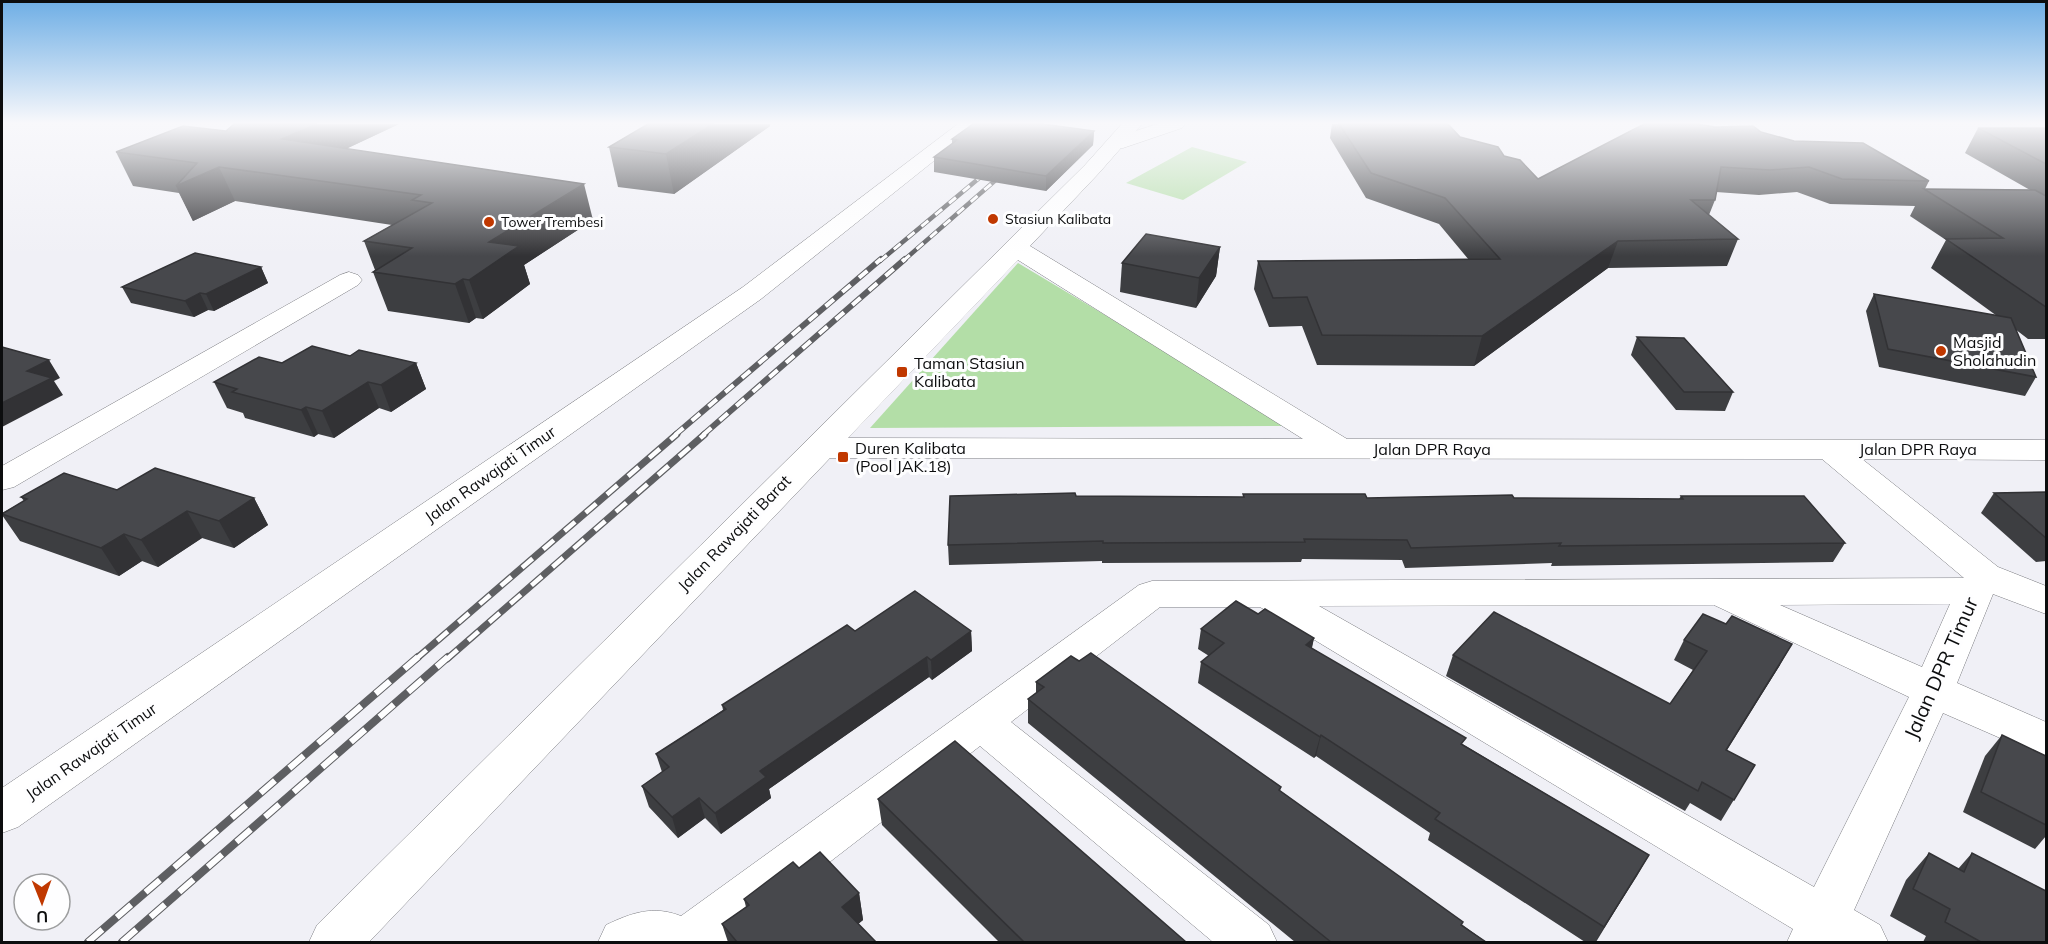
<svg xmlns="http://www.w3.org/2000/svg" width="2048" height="944" font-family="Mulish,sans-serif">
	<rect width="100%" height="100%" fill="#f0f0f6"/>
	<g fill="#b3dea7">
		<path d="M1192 147 1247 162 1183 200 1126 183Z"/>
		<path d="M1018 263 1291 426 870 428Z"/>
	</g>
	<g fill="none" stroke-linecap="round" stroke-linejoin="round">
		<g stroke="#7b7c81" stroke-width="1">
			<g id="minor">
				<path d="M958 124H980L761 299 18 827 2 833V788L743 287Z"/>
				<path d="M1122 124H1142L1099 173 1030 246 1347 439 2046 440V460L1862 459 1998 567 2046 586V614L1993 594 1957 683 2046 722V758L1943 713 1854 910 1880 925 1888 942H1787L1793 929 1260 607H1160L1011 722 1269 925 1277 942H1213L980 746 726 942H598L606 925C631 913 653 905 681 916L1139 585 1152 581 1964 578 1822 459 830 458 369 942H309L317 925 1085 165ZM1018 260 1303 439 848 438ZM1950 604 1922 667 1780 605ZM1714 605 1909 697 1814 887 1319 606Z"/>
				<path d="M349 272 358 275 362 280 358 285 14 487 2 490V466L340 275Z"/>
			</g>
		</g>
		<g stroke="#7b7c81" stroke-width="1">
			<path id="major" d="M1157 124H1185L1182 128 1123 148H1109L1106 144 1109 140Z"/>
		</g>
		<use href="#minor" fill="#fff" fill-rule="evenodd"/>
		<use href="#major" fill="#fff" fill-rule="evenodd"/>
		<g stroke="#5e5f62" stroke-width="4.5">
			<g id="rail-far3">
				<path d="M880 261 990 169"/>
				<path d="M903 261 1006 171"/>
			</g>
		</g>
		<g stroke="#5e5f62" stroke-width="6">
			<g id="rail-far2">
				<path d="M675 435 881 259"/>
				<path d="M703 435 905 259"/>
			</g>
		</g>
		<g stroke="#5e5f62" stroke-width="7">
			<g id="rail-far1">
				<path d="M416 659 677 434"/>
				<path d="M447 659 705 434"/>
			</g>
		</g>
		<g stroke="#5e5f62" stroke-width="8">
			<g id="rail">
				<path d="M88 942 418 657"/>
				<path d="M122 942 448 657"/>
			</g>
		</g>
		<use href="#rail-far3" stroke="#fefeff" stroke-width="3" stroke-dasharray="9" stroke-linecap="butt"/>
		<use href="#rail-far2" stroke="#fefeff" stroke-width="4" stroke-dasharray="11" stroke-linecap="butt"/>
		<use href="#rail-far1" stroke="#fefeff" stroke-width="4.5" stroke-dasharray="14" stroke-linecap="butt"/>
		<use href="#rail" stroke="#fefeff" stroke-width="6" stroke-dasharray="19" stroke-linecap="butt"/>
	</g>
	<g fill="#3d3e41">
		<path d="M399 124 346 149 593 220 524 265 530 284 483 319 476 318 469 323 388 311 373 272 375 270 364 241 392 225 235 201 193 221 179 193 133 186 116 152 226 131Z"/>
		<path d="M648 124H770V126L674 194 618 187 609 147Z"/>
		<path d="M1332 124H1448L1460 137 1504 156 1538 179 1715 127 1761 132 1929 181 1925 189 2030 190 1965 153 1978 128H2046V339H2028L2015 329 2036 377 2025 396 1879 367 1866 311 1874 294 1997 316 1931 268 1946 240 1910 216 1915 206 1830 204 1797 192 1759 195 1716 192 1715 200 1709 215 1738 239 1727 266 1608 268 1474 366 1317 365 1302 326 1269 327 1254 289 1258 261 1469 260 1439 224 1366 198 1330 138Z"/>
		<path d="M1094 131 1093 145 1046 191 934 172V157L952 144V139Z"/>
		<path d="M1220 247 1216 276 1196 308 1120 292 1122 263Z"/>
		<path d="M261 267 268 283 214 311 208 310 194 317 131 303 122 287Z"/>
		<path d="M1637 337 1733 392 1725 411 1676 410 1631 355Z"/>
		<path d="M350 356 416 363 426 389 391 412 379 408 334 438 318 434 314 437 245 418 243 413 227 408 214 382 282 363Z"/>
		<path d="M117 490 254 498 268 525 234 548 202 538 158 567 142 561 119 576 20 541 2 515V513L24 501 21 497Z"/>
		<path d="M2046 492V561L2036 562 1981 513 1994 493Z"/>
		<path d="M1243 494 1367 498 1679 499 1681 496 1845 543 1833 562 1551 566 1552 563 1405 568 1402 560 1302 559 1301 562 1102 563V561L949 565 948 545 1076 496 1243 497Z"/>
		<path d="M1258 614 1314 638 1312 648 1464 745 1649 855 1596 942H1585L1428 840 1430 833 1316 756 1314 758 1198 683 1201 662 1209 656 1198 649 1201 629Z"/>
		<path d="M855 631H971L972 651 932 680 929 677 769 789 771 798 721 834 705 818 678 838 649 807 642 786 662 772 656 754 723 710 722 705Z"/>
		<path d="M1684 640 1780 665 1726 750 1755 765 1721 821 1690 803 1685 811 1446 676 1453 655 1670 704 1693 670 1674 660Z"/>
		<path d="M1079 661 1281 787 1280 791 1486 942H1295L1028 723V699L1036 693V682Z"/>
		<path d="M2002 735 2046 756V836L2035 849 1963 812 1985 756Z"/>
		<path d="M878 799 1186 942H999L882 825Z"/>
		<path d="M1929 853 1958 869 1972 853 2046 942H1923L1926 936 1890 916 1906 880Z"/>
		<path d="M859 893 863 920 858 924 876 942H728L722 924 746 907 744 899Z"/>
	</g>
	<g fill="#323235">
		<path d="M317 124H399L296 172 282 139Z"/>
		<path d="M713 124H770V126L674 194 666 154Z"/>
		<path d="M1094 131 1093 145 1046 191V176Z"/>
		<path d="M219 167 235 201 193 221 176 186Z"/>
		<path d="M584 184 593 220 524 265 530 284 483 319 469 280 489 242Z"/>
		<path d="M1618 241 1608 268 1474 366 1482 336Z"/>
		<path d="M1220 247 1216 276 1196 308 1199 278Z"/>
		<path d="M261 267 268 283 214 311 206 294Z"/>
		<path d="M463 279 476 318 469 323 455 284Z"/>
		<path d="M200 293 208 310 194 317 185 301Z"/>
		<path d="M49 360 60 378 54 381 63 395 2 427V403L27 371Z"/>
		<path d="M416 363 426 389 391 412 381 385Z"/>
		<path d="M368 382 379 408 334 438 322 411Z"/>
		<path d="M306 407 318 434 314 437 301 410Z"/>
		<path d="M254 498 268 525 234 548 219 521Z"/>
		<path d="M187 511 202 538 158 567 141 540Z"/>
		<path d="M124 534 142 561 119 576 101 548Z"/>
		<path d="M971 631 972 651 932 680 931 660Z"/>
		<path d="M1314 638 1309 658 1306 645Z"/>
		<path d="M1792 644 1780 665 1714 771 1726 750Z"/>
		<path d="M927 657 929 677 769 789 771 798 721 834 715 813 760 771Z"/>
		<path d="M1321 735 1316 756 1314 758 1320 737Z"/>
		<path d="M699 798 705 818 678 838 672 817Z"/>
		<path d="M1649 855 1637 876 1595 942 1604 927Z"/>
		<path d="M859 893 863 920 847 933 842 907Z"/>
	</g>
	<g fill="#47484c" stroke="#323235" stroke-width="1.5">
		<path d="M234 124H317L282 139 584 184 489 242 519 246 469 280 463 279 455 284 373 272 412 248 364 241 432 203 412 200 421 195 219 167 176 186 197 163 116 152 183 126 226 131Z"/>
		<path d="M648 124H713L666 154 609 147Z"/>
		<path d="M973 124H1043L1094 131 1046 176 934 157 957 140 952 139Z"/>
		<path d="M1339 124H1448L1460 137 1498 147 1504 156 1520 160 1538 179 1644 124H1698L1715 127 1753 126 1761 132 1794 141 1863 143 1929 181 1842 179 1809 167 1770 170 1721 167 1715 200H1691L1738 239 1618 241 1482 336 1322 335 1307 297 1273 298 1258 261 1500 259 1445 198 1371 173Z"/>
		<path d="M1978 128H2046V164Z"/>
		<path d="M1924 189 2035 190 2046 196V307L1946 239 2003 238Z"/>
		<path d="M1146 234 1220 247 1199 278 1122 263Z"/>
		<path d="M195 253 261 267 206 294 200 293 185 301 122 287Z"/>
		<path d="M1874 294 2011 318 2036 377 1888 349Z"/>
		<path d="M1637 337 1684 338 1733 392H1684Z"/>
		<path d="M312 346 350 356 359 350 416 363 381 385 368 382 322 411 306 407 301 410 232 392 237 389 214 382 259 357 282 363Z"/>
		<path d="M2 347 49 360 27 371 52 378 2 403Z"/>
		<path d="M155 468 254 498 219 521 187 511 141 540 124 534 101 548 2 514 27 499 21 497 64 473 117 490Z"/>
		<path d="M2046 492V538L1994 493Z"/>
		<path d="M1075 493 1076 496 1244 497 1243 494H1365L1367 498 1512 495 1514 498 1683 499 1681 496H1804L1845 543 1559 546 1561 543 1411 548 1407 540 1304 539 1305 542 1103 543V541L948 545 950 496Z"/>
		<path d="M915 591 971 631 931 660 927 657 760 771 766 777 715 813 699 798 672 817 642 786 669 767 656 754 726 709 722 705 847 625 855 631Z"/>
		<path d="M1236 601 1258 614 1265 609 1314 638 1306 645 1466 738 1461 744 1649 855 1604 927 1435 819 1440 813 1321 735 1320 737 1201 662 1224 643 1201 629Z"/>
		<path d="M1494 612 1670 704 1707 651 1684 640 1703 614 1726 624 1732 616 1792 644 1726 750 1755 765 1734 800 1702 782 1698 791 1453 655Z"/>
		<path d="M1091 653 1281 787 1279 790 1463 922 1461 925 1486 942H1331L1028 699 1044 687 1036 682 1071 656 1079 661Z"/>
		<path d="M2002 735 2046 756V825L1981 792Z"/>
		<path d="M955 741 1186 942H1024L878 799Z"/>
		<path d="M820 852 859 893 842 907 876 942H737L722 924 749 905 744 899 793 862 799 868Z"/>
		<path d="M1929 853 1964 872 1972 853 2046 891V942H1981L1945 922 1950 909 1913 889Z"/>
	</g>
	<linearGradient id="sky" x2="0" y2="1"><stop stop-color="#6eaee5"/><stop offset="0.48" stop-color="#f8f8fb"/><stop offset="1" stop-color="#f8f8fb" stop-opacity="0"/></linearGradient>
	<rect width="2048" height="256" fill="url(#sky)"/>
	<g fill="#c03800" stroke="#fefeff" stroke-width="2">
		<circle cx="993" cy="219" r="6"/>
		<circle cx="489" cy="222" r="6"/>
		<circle cx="1941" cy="351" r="6"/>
		<rect x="896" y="366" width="12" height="12" rx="3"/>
		<rect x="837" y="451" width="12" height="12" rx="3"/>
	</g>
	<g text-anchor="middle" stroke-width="6" stroke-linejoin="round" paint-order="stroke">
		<g font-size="14" fill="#0c0d0e" stroke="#fefeff" text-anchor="start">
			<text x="1005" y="224">Stasiun Kalibata</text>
			<text x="501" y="227">Tower Trembesi</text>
		</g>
		<g font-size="16" fill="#0c0d0e" stroke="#fefeff" text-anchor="start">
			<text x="1953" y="348">Masjid<tspan x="1953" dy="18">Sholahudin</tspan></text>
			<text x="914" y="369">Taman Stasiun<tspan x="914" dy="18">Kalibata</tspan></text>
			<text x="855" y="454">Duren Kalibata<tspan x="855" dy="18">(Pool JAK.18)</tspan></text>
		</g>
		<g font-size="16" fill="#0c0d0e" stroke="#fefeff">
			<text x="1432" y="455">Jalan DPR Raya</text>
			<text x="1918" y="455">Jalan DPR Raya</text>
			<text transform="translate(490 474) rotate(-35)" y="6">Jalan Rawajati Timur</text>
			<text transform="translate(734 533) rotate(-46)" y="6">Jalan Rawajati Barat</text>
			<text transform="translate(91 751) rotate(-35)" y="6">Jalan Rawajati Timur</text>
		</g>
		<g font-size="20" fill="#0c0d0e" stroke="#fefeff">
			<text transform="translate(1941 668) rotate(-66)" y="7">Jalan DPR Timur</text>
		</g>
	</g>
	<rect width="2048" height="944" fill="none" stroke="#0c0d0e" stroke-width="6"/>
	<g transform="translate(42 902) rotate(179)"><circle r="28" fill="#fefeff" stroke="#9d9e9f" stroke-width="1.5"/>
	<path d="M0-4.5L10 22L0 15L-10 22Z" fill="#c03800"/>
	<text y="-9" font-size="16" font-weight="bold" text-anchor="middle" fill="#0c0d0e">U</text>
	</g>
</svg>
